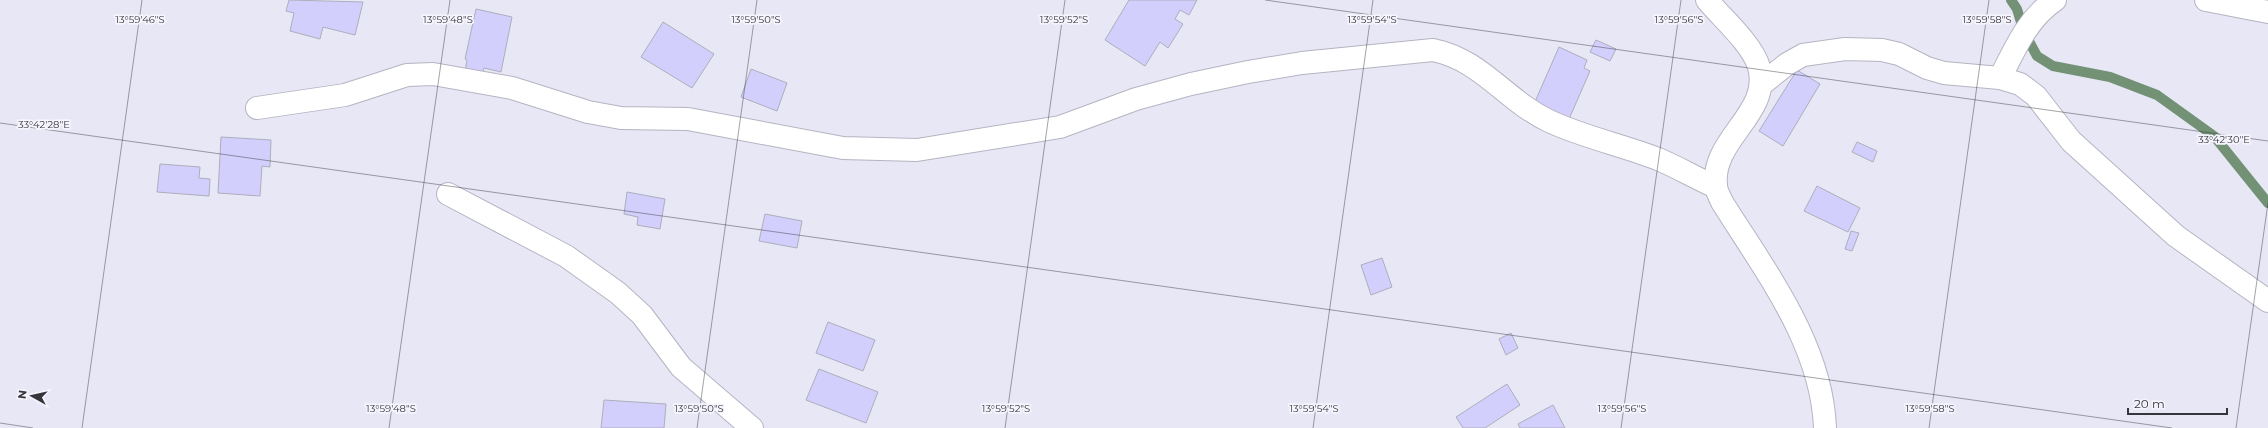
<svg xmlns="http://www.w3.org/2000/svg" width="2268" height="428" font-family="Montserrat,sans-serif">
	<rect width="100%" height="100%" fill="#e8e7f6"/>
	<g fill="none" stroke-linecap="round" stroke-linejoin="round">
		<path stroke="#729175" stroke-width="10" d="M2011 0 2017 9 2024 32 2037 56 2053 66 2110 77 2157 95 2214 136 2268 203"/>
	</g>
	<g fill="#d3cffd" stroke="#aeadbc">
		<path d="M289 0 363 2 355 35 323 27 320 39 290 31 294 13 286 11Z"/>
		<path d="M1129 0H1197L1189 15 1180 10 1175 19 1183 24 1168 48 1160 42 1145 66 1105 40Z"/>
		<path d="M476 9 512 17 501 72 484 68 482 76 465 72 467 60 465 59Z"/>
		<path d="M663 22 714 54 692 88 641 57Z"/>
		<path d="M1596 40 1616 49 1610 61 1590 52Z"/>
		<path d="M1559 47 1587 60 1584 68 1590 71 1569 119 1534 104Z"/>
		<path d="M751 69 787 83 777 111 741 97Z"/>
		<path d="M1797 70 1820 84 1783 146 1759 131Z"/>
		<path d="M221 137 271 140 270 167 262 166 260 196 218 193Z"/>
		<path d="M1857 142 1877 151 1873 162 1852 152Z"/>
		<path d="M160 164 200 167 199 178 210 179 209 196 157 192Z"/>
		<path d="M1817 186 1860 208 1848 232 1804 211Z"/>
		<path d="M627 192 665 199 660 229 637 225 638 217 624 214Z"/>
		<path d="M765 214 802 221 797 248 759 241Z"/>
		<path d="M1851 231 1859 233 1852 251 1845 249Z"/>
		<path d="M1382 258 1392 287 1371 295 1361 265Z"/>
		<path d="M828 322 875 340 863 371 816 353Z"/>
		<path d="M1511 333 1518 348 1506 355 1499 339Z"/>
		<path d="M819 369 878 392 866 423 806 400Z"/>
		<path d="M1507 384 1520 405 1485 428H1463L1456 417Z"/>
		<path d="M604 400 666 404 664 428H601Z"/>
		<path d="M1553 405 1565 428H1520L1518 424Z"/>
	</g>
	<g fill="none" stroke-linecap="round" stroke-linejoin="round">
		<g stroke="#b5b4c2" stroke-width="24">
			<g id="minor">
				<path d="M1707 0C1723 19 1752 44 1759 67 1772 113 1711 139 1716 185 1716 191 1720 197 1722 202 1765 271 1822 344 1825 428"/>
				<path d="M2206 0 2268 12"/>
				<path d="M2000 78C2015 49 2027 19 2055 0"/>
				<path d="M1762 84 1787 64 1803 55 1845 49 1882 50 1899 54 1927 68 1944 73 2000 78 2020 84 2036 96 2071 141 2176 236 2268 301"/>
				<path d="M257 108 345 95 407 75 433 74 512 88 588 112 621 118 688 119 843 148 917 150 1060 127 1136 99 1191 84 1248 72 1302 63 1433 50C1482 60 1505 100 1549 121 1583 137 1622 145 1658 159 1677 167 1696 178 1716 187"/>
				<path d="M448 194 566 256 618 293 642 315 681 367 752 428"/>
			</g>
		</g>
		<use href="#minor" stroke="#fff" stroke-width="22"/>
	</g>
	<path fill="none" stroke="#35353b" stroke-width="1" stroke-opacity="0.45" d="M1265 0 2268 141M0 123 2172 428M0 423 33 428M82 428 142 0M389 428 450 0M697 428 757 0M1005 428 1065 0M1313 428 1373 0M1621 428 1681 0M1929 428 1989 0M2236 428 2268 203"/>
	<g font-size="10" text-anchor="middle" fill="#35353b" stroke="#f6f5fe" stroke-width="3.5" stroke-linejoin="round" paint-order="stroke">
		<text x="140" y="23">13°59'46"S</text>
		<text x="448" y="23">13°59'48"S</text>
		<text x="756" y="23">13°59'50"S</text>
		<text x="1064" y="23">13°59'52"S</text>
		<text x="1372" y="23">13°59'54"S</text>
		<text x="1679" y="23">13°59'56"S</text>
		<text x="1987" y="23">13°59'58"S</text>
		<text x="44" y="128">33°42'28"E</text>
		<text x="2224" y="143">33°42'30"E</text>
		<text x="391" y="412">13°59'48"S</text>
		<text x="699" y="412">13°59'50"S</text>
		<text x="1006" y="412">13°59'52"S</text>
		<text x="1314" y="412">13°59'54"S</text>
		<text x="1622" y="412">13°59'56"S</text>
		<text x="1930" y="412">13°59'58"S</text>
	</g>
	<g transform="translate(32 396) rotate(278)" stroke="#f6f5fe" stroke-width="3" paint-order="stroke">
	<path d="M0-3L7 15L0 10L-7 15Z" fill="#35353b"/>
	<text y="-6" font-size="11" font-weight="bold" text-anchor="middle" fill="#35353b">N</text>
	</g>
	<path d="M2128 408v6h99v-6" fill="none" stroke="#35353b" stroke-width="2"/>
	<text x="2134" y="408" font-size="12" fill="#35353b" stroke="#f6f5fe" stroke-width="3" paint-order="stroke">20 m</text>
</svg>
